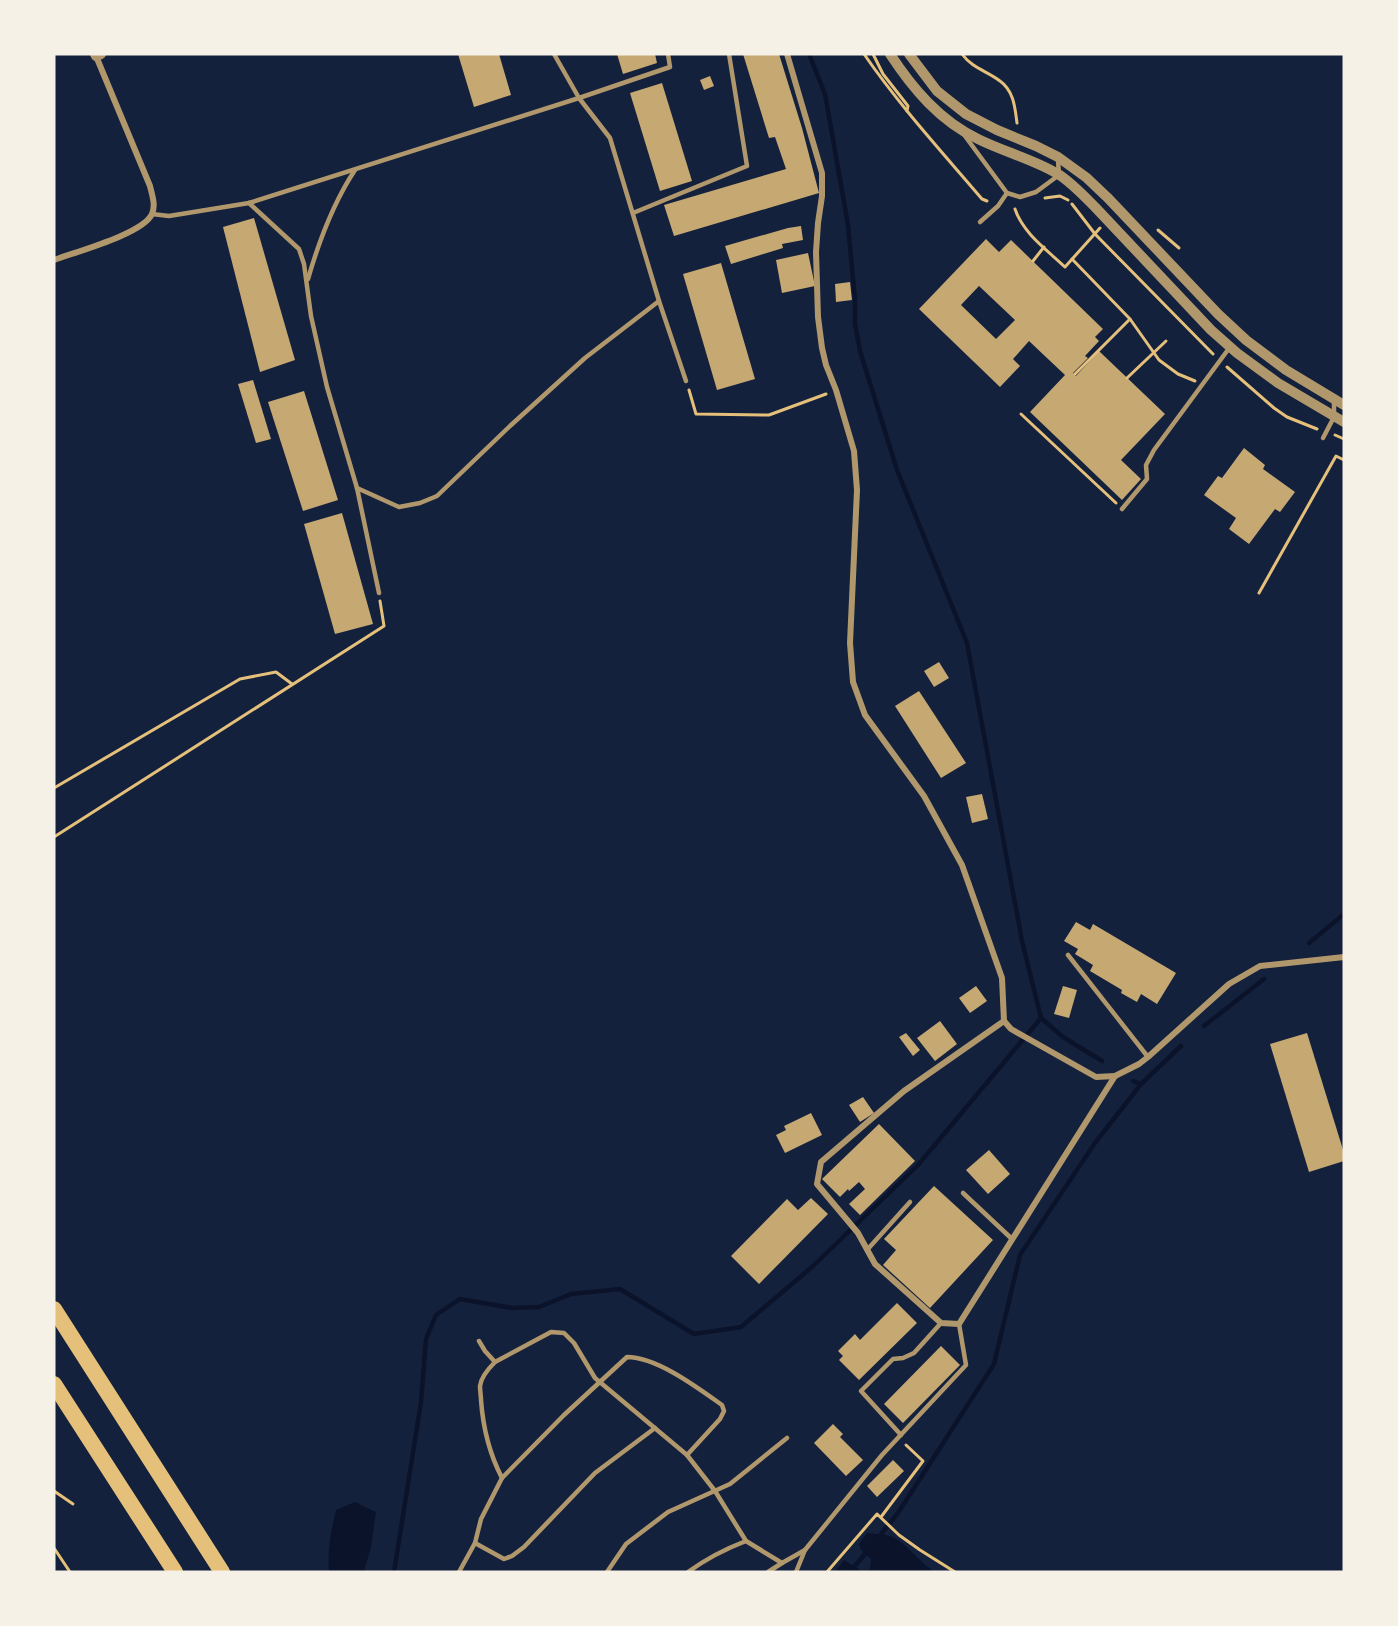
<svg xmlns="http://www.w3.org/2000/svg" width="1398" height="1626" font-family="Spectral,serif">
	<rect width="100%" height="100%" fill="#14213d"/>
	<g fill="#0b132b">
		<path d="M355 1502 376 1512 371 1547 364 1572H329C327 1550 331 1531 336 1510Z"/>
		<path d="M867 1533C874 1534 883 1534 890 1536 906 1542 920 1563 935 1572H835L844 1560 862 1571 870 1569 871 1559 861 1550 859 1544Z"/>
	</g>
	<g fill="none" stroke-linecap="round" stroke-linejoin="round">
		<g stroke="#0b132b" stroke-width="4.5">
			<path d="M809 54 825 94 848 225 855 300V324L860 351 897 470 967 643 1022 941 1041 1018 1063 1037 1102 1061"/>
			<path d="M1309 943 1344 914"/>
			<path d="M1204 1026 1264 979"/>
			<path d="M1141 1084 1181 1046"/>
			<path d="M878 1538 898 1513 994 1364 1020 1255 1095 1143 1141 1084 1133 1081"/>
			<path d="M394 1572 421 1402 426 1339 436 1315 460 1299 512 1308 539 1307 571 1294 620 1289 694 1334 741 1327 812 1267 918 1165 1041 1018"/>
			<path d="M850 1572 869 1549"/>
		</g>
	</g>
	<g fill="#c6a872" fill-rule="evenodd">
		<path d="M458 54H499L511 95 474 107Z"/>
		<path d="M617 54H655L657 63 623 74Z"/>
		<path d="M743 54H779L802 128 819 193 674 236 664 205 786 169 775 137 769 138Z"/>
		<path d="M710 76 714 86 704 90 700 80Z"/>
		<path d="M662 83 692 181 660 191 630 93Z"/>
		<path d="M254 218 295 360 260 372 223 227Z"/>
		<path d="M801 226 803 240 782 244 783 248 731 264 725 246 788 228Z"/>
		<path d="M986 239 999 252 1011 240 1103 329 1095 337 1099 341 1085 356 1088 358 1073 373 1076 376 1099 351 1165 414 1121 460 1141 479 1122 500 1030 412 1065 375 1029 341 1013 359 1020 366 1000 387 919 309ZM979 286 1015 320 996 339 961 305Z"/>
		<path d="M808 253 815 286 782 293 776 260Z"/>
		<path d="M721 263 755 379 717 390 683 274Z"/>
		<path d="M850 282 852 300 836 302 835 284Z"/>
		<path d="M253 380 271 439 256 443 238 384Z"/>
		<path d="M304 391 338 500 303 511 268 402Z"/>
		<path d="M1244 448 1265 465 1263 469 1295 492 1280 512 1275 509 1249 544 1229 529 1236 518 1204 495 1218 476 1222 478Z"/>
		<path d="M342 513 373 624 335 634 304 524Z"/>
		<path d="M939 662 949 678 934 687 924 671Z"/>
		<path d="M919 691 966 763 941 778 895 706Z"/>
		<path d="M982 794 988 819 972 823 966 797Z"/>
		<path d="M1076 922 1090 930 1093 924 1176 973 1157 1004 1141 994 1137 1002 1121 993 1122 990 1090 971 1093 965 1075 954 1078 949 1064 941Z"/>
		<path d="M976 986 987 1001 970 1013 959 998Z"/>
		<path d="M1063 986 1077 990 1069 1018 1054 1014Z"/>
		<path d="M940 1021 957 1044 935 1061 917 1038Z"/>
		<path d="M906 1033 920 1050 913 1056 899 1037Z"/>
		<path d="M1307 1033 1344 1153V1161L1309 1172 1270 1044Z"/>
		<path d="M863 1097 874 1113 860 1122 849 1105Z"/>
		<path d="M811 1113 822 1135 785 1153 776 1135 786 1130 784 1126Z"/>
		<path d="M879 1124 915 1161 860 1215 849 1204 865 1189 859 1182 849 1191 848 1189 840 1197 822 1179Z"/>
		<path d="M989 1150 1010 1174 988 1194 966 1170Z"/>
		<path d="M934 1186 993 1240 930 1308 883 1265 896 1250 884 1239Z"/>
		<path d="M811 1198 828 1214 759 1284 731 1256 787 1199 798 1210Z"/>
		<path d="M897 1303 917 1323 859 1380 839 1360 843 1356 838 1351 855 1334 860 1340Z"/>
		<path d="M941 1346 960 1365 903 1423 884 1404Z"/>
		<path d="M833 1424 843 1434 840 1437 863 1460 846 1476 814 1443Z"/>
		<path d="M893 1460 904 1471 877 1497 867 1486Z"/>
	</g>
	<g fill="none" stroke-linecap="round" stroke-linejoin="round">
		<g stroke="#e5c07b" stroke-width="3">
			<path d="M864 54C899 105 942 152 982 199L987 201"/>
			<path d="M873 54 883 74 908 106 907 111"/>
			<path d="M962 54C972 68 987 71 1000 81 1014 91 1015 108 1017 123"/>
			<path d="M1045 198 1060 196 1068 200"/>
			<path d="M1072 204 1095 234 1213 354"/>
			<path d="M1015 209C1023 233 1046 249 1065 267L1100 228"/>
			<path d="M1158 230 1179 248"/>
			<path d="M1072 259 1130 319 1159 360 1178 374 1195 381"/>
			<path d="M1033 261 1044 247"/>
			<path d="M1227 367 1274 408 1287 417 1317 429"/>
			<path d="M1075 374 1130 319"/>
			<path d="M1127 378 1166 341"/>
			<path d="M689 390 696 414 769 415 826 394"/>
			<path d="M1021 414 1116 503"/>
			<path d="M1335 435 1344 439"/>
			<path d="M1259 593 1336 456 1344 460"/>
			<path d="M54 788 240 679 276 672 292 684"/>
			<path d="M54 837 384 626 380 601"/>
			<path d="M54 1491 73 1504"/>
			<path d="M881 1517 923 1461 906 1445"/>
			<path d="M54 1548 70 1572"/>
			<path d="M827 1572 877 1514 899 1535 920 1550 955 1572"/>
		</g>
		<g stroke="#b1986c" stroke-width="4.5">
			<path d="M965 136 1007 193 1020 197 1036 192 1059 175 1058 160"/>
			<path d="M249 203 299 249 304 264 311 316 327 387 357 488 379 593"/>
			<path d="M633 213 747 166 729 54"/>
			<path d="M152 214 169 216 249 203 579 98 670 67 668 54"/>
			<path d="M980 222 998 206 1007 193"/>
			<path d="M308 279C319 241 333 203 355 170"/>
			<path d="M659 301 686 381"/>
			<path d="M1323 438 1334 417V402"/>
			<path d="M357 488 399 507 420 503 437 496 510 426 585 358 659 301 610 138 579 98 554 54"/>
			<path d="M1122 509 1147 479 1146 465 1154 450 1230 347"/>
			<path d="M1068 955 1148 1057"/>
			<path d="M963 1193 1012 1239"/>
			<path d="M867 1250 910 1202"/>
			<path d="M479 1341 485 1351 495 1362 551 1332 564 1333 574 1343 595 1378 687 1455 715 1491 746 1541 782 1563 805 1550"/>
			<path d="M495 1362C489 1368 481 1377 480 1386 480 1391 481 1396 481 1400 483 1428 489 1453 502 1478"/>
			<path d="M901 1435 861 1391 893 1359 903 1358 914 1353 941 1323"/>
			<path d="M475 1543 504 1559 512 1556 524 1547 595 1473 655 1428"/>
			<path d="M459 1572 475 1543 481 1519 502 1478 564 1415 627 1357C657 1357 698 1388 722 1405L724 1411 720 1419 687 1455"/>
			<path d="M607 1572 626 1544 668 1512 730 1484 787 1438"/>
			<path d="M688 1572C706 1559 725 1549 746 1541"/>
			<path d="M768 1572 782 1563"/>
			<path d="M796 1572 805 1550 882 1455 966 1365 959 1324"/>
		</g>
		<g stroke="#b1986c" stroke-width="6">
			<path d="M787 54 822 173V196L818 223 816 252 818 317 822 348 826 365 836 390 854 451 857 490 850 643 853 682 865 715 924 796 962 865 1002 978 1004 1021 1011 1029 1096 1077 1115 1076"/>
			<path d="M54 260C75 252 143 234 152 214 156 205 152 195 150 186L96 56"/>
			<path d="M1004 1021 904 1091 821 1162 817 1184 858 1233 875 1264 941 1323 959 1324 1115 1076 1139 1064 1148 1057 1229 984 1260 966 1344 957"/>
		</g>
		<g stroke="#b1986c" stroke-width="10">
			<path d="M95 54 96 56 101 54"/>
			<path d="M890 54C913 89 940 121 978 139 1004 152 1033 159 1058 174 1072 183 1084 196 1095 207L1211 330 1237 353 1278 383 1344 422"/>
			<path d="M909 54 937 91 966 114 997 130 1036 146 1058 157 1087 178 1107 197 1218 314 1246 340 1286 370 1344 405"/>
		</g>
		<g stroke="#e5c07b" stroke-width="16">
			<path d="M54 1309 222 1572"/>
			<path d="M54 1384 175 1572"/>
		</g>
	</g>
	<rect width="1398" height="1626" fill="none" stroke="#f6f1e7" stroke-width="111"/>
</svg>
